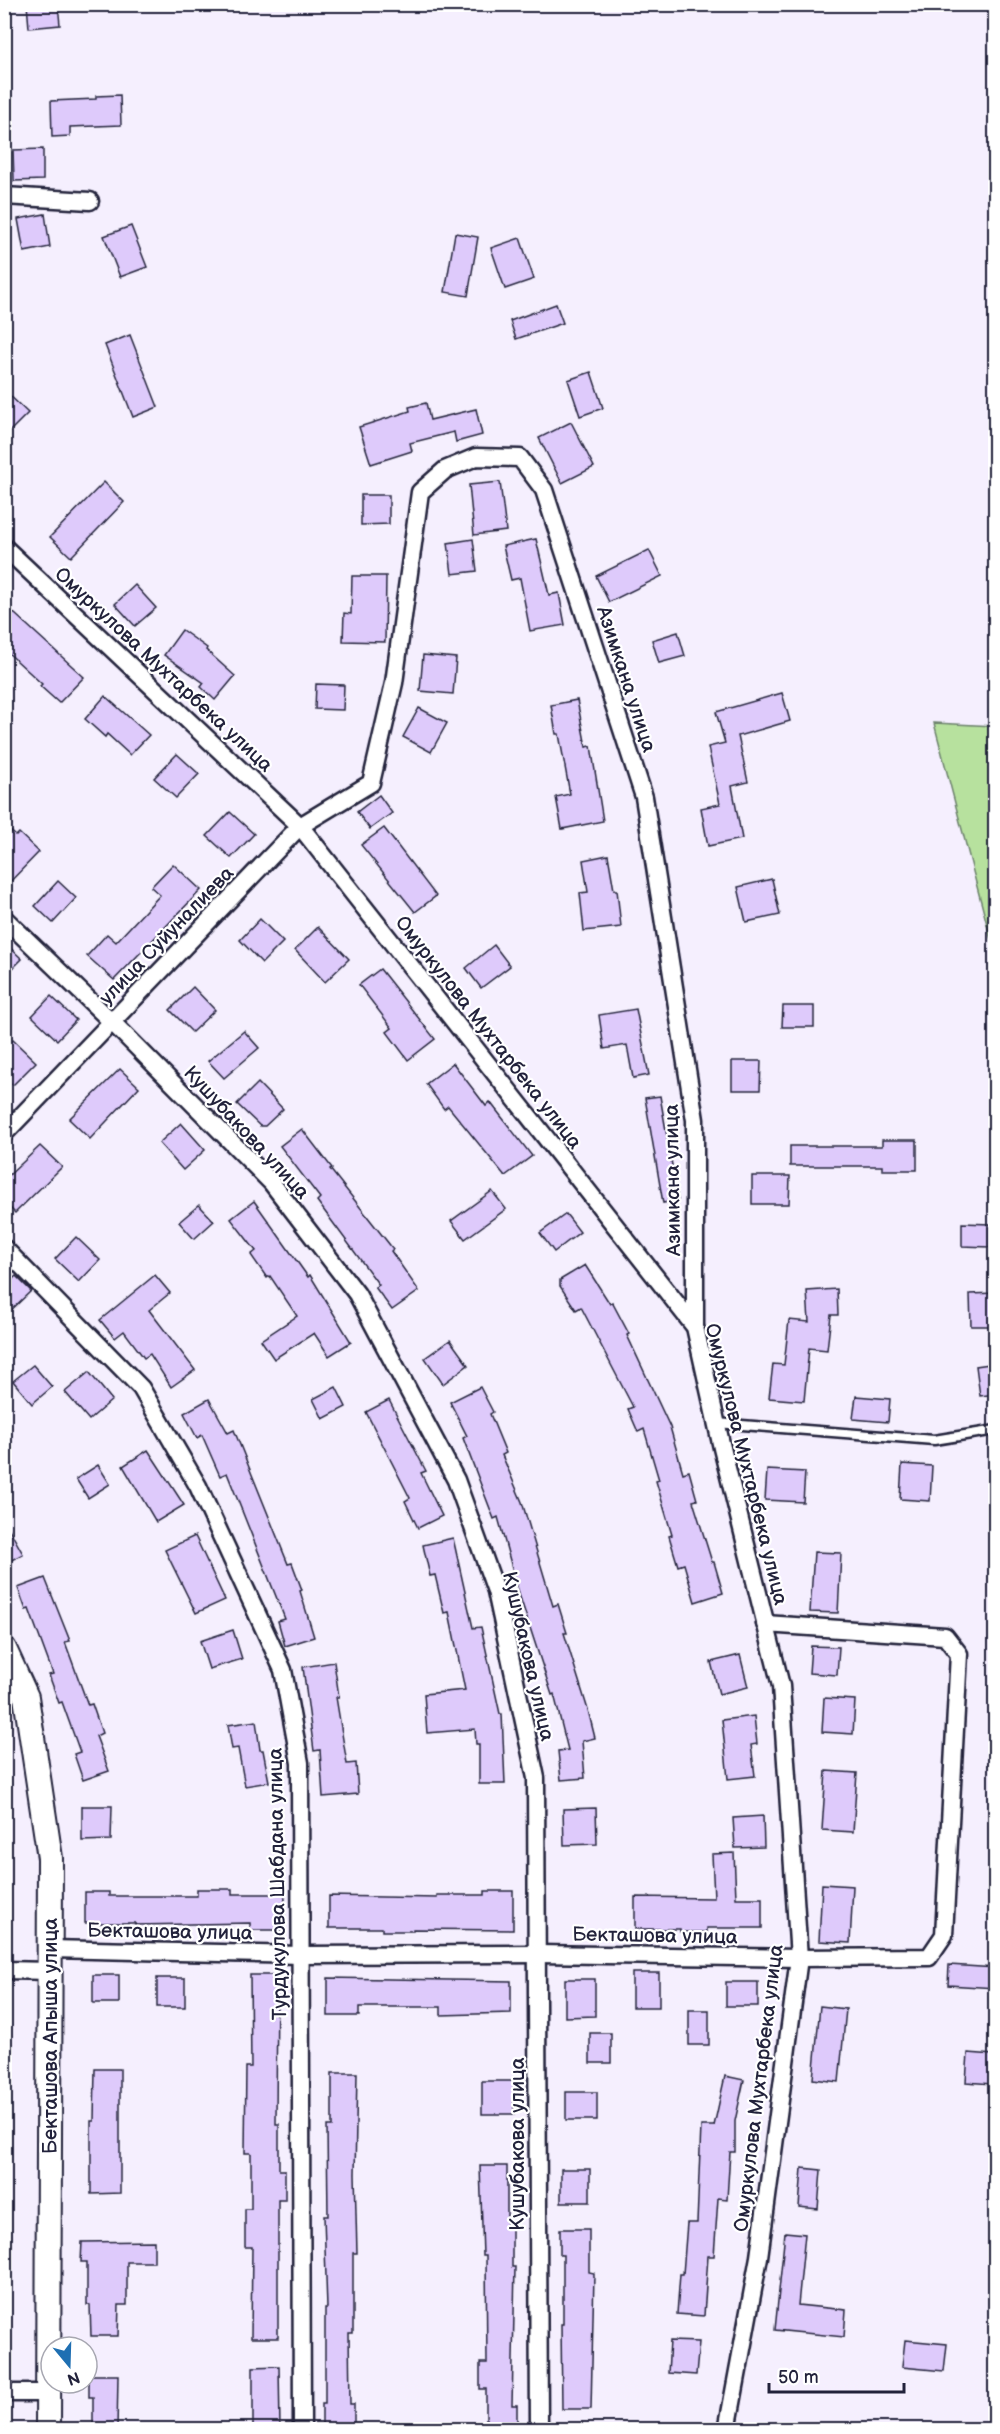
<svg xmlns="http://www.w3.org/2000/svg" width="1000" height="2434" font-family="'Balsamiq Sans',sans-serif">
	<rect width="100%" height="100%" fill="#f5effe"/>
	<filter id="ink" filterUnits="userSpaceOnUse"><feTurbulence type="fractalNoise" baseFrequency=".0167" numOctaves="2"/><feDisplacementMap in="SourceGraphic" scale="12" xChannelSelector="R" yChannelSelector="G"/><feConvolveMatrix kernelMatrix="1 2 1 2 8 2 1 2 1" color-interpolation-filters="sRGB"/></filter>
	<g filter="url(#ink)">
		<path fill="#b7e19e" stroke="#6c826c" stroke-width="1.5" d="M934 723 995 726V955Z"/>
		<g fill="#decafb" stroke="#22223b" stroke-width="1.5">
			<path d="M27 4H58L60 25 29 28Z"/>
			<path d="M120 95 121 125 70 127V136L52 137 51 101 96 99V96Z"/>
			<path d="M43 149V180L14 181 13 150Z"/>
			<path d="M45 214 50 247 24 252 18 219Z"/>
			<path d="M131 226 147 267 120 277 104 236Z"/>
			<path d="M455 233 478 237 468 296 445 292Z"/>
			<path d="M520 238 534 279 505 289 491 248Z"/>
			<path d="M556 304 563 323 516 339 510 321Z"/>
			<path d="M130 335 158 407 133 417 105 345Z"/>
			<path d="M591 372 603 408 580 416 568 380Z"/>
			<path d="M4 390 28 413 4 437Z"/>
			<path d="M426 403 430 420 476 409 482 435 456 442 454 432 410 443 412 451 371 464 359 427 410 411 409 407Z"/>
			<path d="M571 422 594 467 562 483 539 438Z"/>
			<path d="M104 482 124 502 71 557 50 537Z"/>
			<path d="M500 482 506 531 474 535 469 485Z"/>
			<path d="M361 495H389V524L361 525Z"/>
			<path d="M473 539 477 571 452 574 448 543Z"/>
			<path d="M536 539 549 595 559 593 565 625 530 631 520 578 511 580 503 546Z"/>
			<path d="M649 550 662 576 609 602 596 576Z"/>
			<path d="M352 576H386L385 642 343 641 344 613 351 614Z"/>
			<path d="M135 585 156 608 135 626 115 604Z"/>
			<path d="M4 604 84 677 59 703 40 686 42 684 4 649Z"/>
			<path d="M182 630 207 648 206 650 235 676 215 700 201 687 204 683 164 655Z"/>
			<path d="M678 632 685 656 659 663 652 640Z"/>
			<path d="M423 655 456 658 453 694 420 691Z"/>
			<path d="M316 684 344 685 343 710 315 709Z"/>
			<path d="M782 693 790 721 738 736 748 782 732 786 742 839 708 846 701 808 720 804 708 747 725 743 716 712Z"/>
			<path d="M105 696 149 735 130 755 107 734 105 737 85 719Z"/>
			<path d="M577 700 586 747 591 746 603 821 562 829 556 797 570 794 559 734H556L551 705Z"/>
			<path d="M419 708 447 723 431 752 403 737Z"/>
			<path d="M177 754 199 774 176 798 154 778Z"/>
			<path d="M379 795 392 813 370 829 357 812Z"/>
			<path d="M230 812 254 834 231 858 207 836Z"/>
			<path d="M4 825 16 836 19 833 39 852 4 888Z"/>
			<path d="M384 828 436 896 415 912 361 845Z"/>
			<path d="M608 855 614 890H617L621 927 584 931 580 893 588 892 583 860Z"/>
			<path d="M173 864 201 890 114 980 87 956 107 934 116 942 160 895 151 887Z"/>
			<path d="M772 879 780 915 746 922 738 887Z"/>
			<path d="M58 881 76 898 53 923 35 906Z"/>
			<path d="M260 919 283 942 262 963 240 940Z"/>
			<path d="M318 927 349 959 325 982 295 950Z"/>
			<path d="M4 942 22 959 4 977Z"/>
			<path d="M494 945 510 966 481 988 466 968Z"/>
			<path d="M380 969 435 1039 408 1060 387 1032 392 1028 359 985Z"/>
			<path d="M193 987 215 1010 192 1032 170 1010Z"/>
			<path d="M51 996 76 1020 57 1040 32 1016Z"/>
			<path d="M783 1006H814V1027H782Z"/>
			<path d="M636 1009 649 1075 633 1078 627 1045 604 1049 599 1015Z"/>
			<path d="M244 1031 259 1048 224 1078 208 1061Z"/>
			<path d="M13 1040 36 1062 13 1085 4 1077V1049Z"/>
			<path d="M732 1061H761L760 1090H732Z"/>
			<path d="M453 1063 486 1106 490 1102 532 1156 505 1176 448 1106 444 1109 426 1084Z"/>
			<path d="M120 1069 139 1087 90 1139 69 1119Z"/>
			<path d="M258 1083 283 1109 265 1126H260L237 1104Z"/>
			<path d="M660 1096 678 1200 663 1203 645 1098Z"/>
			<path d="M181 1123 205 1150 183 1170 159 1143Z"/>
			<path d="M302 1129 332 1168 330 1169 393 1249 391 1251 419 1291 392 1310 375 1287 379 1285 317 1201 320 1198 280 1146Z"/>
			<path d="M882 1140H917V1170H882V1166H790V1146H882Z"/>
			<path d="M40 1146 62 1167 15 1213 4 1202V1180Z"/>
			<path d="M752 1176H790L789 1204H752Z"/>
			<path d="M492 1191 506 1209 465 1239 451 1221Z"/>
			<path d="M254 1201 308 1277 310 1275 351 1342 329 1356 314 1333 274 1359 261 1340 297 1316 270 1276 267 1278 251 1255 256 1251 231 1219Z"/>
			<path d="M199 1205 214 1221 194 1239 179 1222Z"/>
			<path d="M566 1214 580 1232 554 1252 540 1233Z"/>
			<path d="M962 1223 990 1224V1247L962 1246Z"/>
			<path d="M76 1237 100 1260 79 1282 55 1259Z"/>
			<path d="M585 1265 610 1304 612 1302 629 1334 627 1335 670 1427 683 1473 689 1471 697 1500 693 1501 712 1562H714L723 1593 695 1602 684 1564 678 1566 669 1536 672 1535 656 1481 659 1480 644 1429 638 1432 628 1409 633 1407 581 1307 576 1310 560 1286V1280Z"/>
			<path d="M155 1275 170 1293 149 1310 195 1370 171 1387 150 1354 144 1358 124 1331 115 1338 100 1320Z"/>
			<path d="M16 1276 31 1291 4 1317V1287Z"/>
			<path d="M837 1289 838 1315H831L827 1350 809 1348 804 1401 769 1398 773 1364 784 1365 789 1320 809 1322 807 1291Z"/>
			<path d="M996 1293V1326H971L970 1294Z"/>
			<path d="M450 1340 468 1365 443 1384 425 1358Z"/>
			<path d="M996 1363V1394L980 1396 976 1366Z"/>
			<path d="M33 1365 52 1387 32 1404 13 1381Z"/>
			<path d="M89 1372 112 1400 89 1420 65 1392Z"/>
			<path d="M336 1387 346 1407 323 1419 313 1399Z"/>
			<path d="M480 1387 493 1412 490 1414 506 1453 502 1455 522 1502 553 1606 558 1604 567 1633H564L588 1710 595 1738 582 1741 585 1778 561 1780 558 1751 568 1750 554 1694 552 1695 520 1597 498 1517 494 1519 463 1438 467 1436 450 1402Z"/>
			<path d="M856 1396 890 1399 888 1422 853 1419Z"/>
			<path d="M209 1399 228 1433 234 1430 288 1564 292 1563 302 1590 300 1591 314 1637 285 1646 278 1621 285 1619 227 1473 220 1476 202 1435 197 1438 184 1413Z"/>
			<path d="M389 1400 426 1471 421 1473 442 1516 418 1528 405 1501 410 1498 366 1412Z"/>
			<path d="M148 1450 184 1505 156 1522 123 1466Z"/>
			<path d="M902 1464 932 1466 930 1501 900 1499Z"/>
			<path d="M98 1465 110 1484 88 1498 76 1479Z"/>
			<path d="M767 1470 805 1472 803 1502 765 1500Z"/>
			<path d="M4 1520 23 1554 4 1564Z"/>
			<path d="M195 1536 225 1600 196 1613 165 1550Z"/>
			<path d="M453 1538 473 1628 481 1627 500 1714H502L505 1784H479V1744H476L475 1729 427 1733 424 1694 465 1690 449 1612 444 1613 435 1575 430 1576 423 1545Z"/>
			<path d="M814 1552 841 1553 838 1613 810 1612Z"/>
			<path d="M45 1578 70 1641 65 1642 88 1705 92 1704 102 1733 96 1736 109 1771 83 1780 74 1754 80 1752 62 1702 59 1703 49 1675 53 1674 29 1609 26 1610 18 1588Z"/>
			<path d="M233 1630 242 1659 209 1669 200 1641Z"/>
			<path d="M811 1646 839 1647 837 1675 809 1673Z"/>
			<path d="M740 1655 748 1687 719 1694 711 1662Z"/>
			<path d="M334 1662 339 1697H336L347 1764 356 1763 358 1794 323 1797 320 1750 314 1751 303 1667Z"/>
			<path d="M824 1698 855 1700 853 1734 822 1732Z"/>
			<path d="M754 1716 757 1744 751 1745 755 1776 728 1779 722 1720Z"/>
			<path d="M256 1721 260 1750H263L269 1782 245 1786 238 1748 232 1749 228 1725Z"/>
			<path d="M826 1771 857 1773 853 1832 822 1830Z"/>
			<path d="M82 1806H112L111 1840 82 1841Z"/>
			<path d="M596 1808 597 1844 564 1845 563 1809Z"/>
			<path d="M763 1816 764 1847 735 1848 733 1818Z"/>
			<path d="M734 1853 736 1898H762V1928H707V1932H680V1929H635V1897L714 1898 712 1854Z"/>
			<path d="M822 1884 853 1886 850 1943 819 1941Z"/>
			<path d="M197 1889H232V1894H285L284 1930H250V1923L135 1925V1923H85V1892H109V1896H197Z"/>
			<path d="M485 1891H513V1930L413 1929V1931H382V1928H329V1896L437 1898V1895H485Z"/>
			<path d="M949 1965 996 1968V1988L948 1985Z"/>
			<rect x="632" y="1973" width="27" height="34"/>
			<rect x="93" y="1975" width="26" height="28"/>
			<path d="M250 1975H277L276 2124H279V2170H285V2200H278V2338H251L252 2247H245V2209H251V2153H245L246 2067H251Z"/>
			<rect x="157" y="1978" width="28" height="29"/>
			<path d="M328 1978 511 1981V2013L441 2015V2007H359V2016H328Z"/>
			<path d="M565 1979H595V2016L565 2017Z"/>
			<rect x="726" y="1982" width="32" height="24"/>
			<path d="M820 2006 846 2009 839 2082 813 2079Z"/>
			<rect x="689" y="2010" width="20" height="35"/>
			<rect x="590" y="2033" width="21" height="30"/>
			<path d="M968 2053 994 2055 992 2084 966 2082Z"/>
			<path d="M95 2069H120V2193L91 2194V2121H94Z"/>
			<path d="M332 2073H357L355 2174 357 2253H353V2333H349L350 2404H354V2430H322V2404H325V2308H327L324 2216H328L327 2126H332Z"/>
			<path d="M725 2076 744 2080 735 2121V2152H730L727 2199 718 2198 714 2256H708L704 2316 677 2314 680 2274H683L687 2223H697L701 2126H714Z"/>
			<rect x="482" y="2081" width="32" height="33"/>
			<rect x="566" y="2092" width="31" height="28"/>
			<path d="M480 2166H507V2226H512V2267H515L512 2405H517V2430H486V2389H480V2363H487L486 2255H483Z"/>
			<path d="M802 2168 821 2170 818 2209 799 2207Z"/>
			<rect x="561" y="2169" width="29" height="33"/>
			<path d="M560 2229H589V2272L594 2273 591 2409H562L561 2324H563V2255H560Z"/>
			<path d="M785 2232 805 2234 798 2305 846 2310 844 2337 775 2330Z"/>
			<path d="M154 2241V2262H127V2305H119L118 2336H91L90 2305H87V2262H81L82 2242Z"/>
			<path d="M905 2340 947 2344 944 2371 902 2367Z"/>
			<path d="M670 2341 699 2342 696 2375 668 2373Z"/>
			<path d="M279 2366 280 2430H253V2367Z"/>
			<path d="M89 2375H118L117 2430H93V2397H89Z"/>
		</g>
		<g fill="none" stroke-linecap="round" stroke-linejoin="round">
			<g stroke="#22223b" stroke-width="13">
				<path id="lane" d="M716 1423 934 1440 996 1430"/>
			</g>
			<g stroke="#22223b" stroke-width="21">
				<g id="street">
					<path d="M4 196 90 201"/>
					<path d="M4 547 300 826 695 1327 722 1448 781 1686 799 1958 759 2257 727 2430"/>
					<path d="M4 918 112 1022 271 1182 357 1294 456 1480 496 1591 536 1778 539 2430"/>
					<path d="M4 1134 300 826 371 783 394 683 420 492 445 470 476 457 520 458 544 490 644 797 695 1120V1327"/>
					<path d="M4 1248 141 1388 198 1486 283 1670 300 1763 302 2430"/>
					<path d="M50 1949 301 1955 537 1954 799 1958 929 1957 944 1935 959 1654 945 1636 765 1624"/>
					<path d="M4 1970 50 1971"/>
					<path d="M4 2393H48"/>
				</g>
			</g>
			<g stroke="#22223b" stroke-width="28">
				<path id="secondary" d="M4 1649 26 1697 50 1858 48 2430"/>
			</g>
			<use href="#lane" stroke="#fff" stroke-width="8"/>
			<use href="#street" stroke="#fff" stroke-width="16"/>
			<use href="#secondary" stroke="#fff" stroke-width="24"/>
		</g>
	</g>
	<g text-anchor="middle" stroke-width="4.5" stroke-linejoin="round" paint-order="stroke">
		<g font-size="20" fill="#22223b" stroke="#fff">
			<text transform="translate(164 669) rotate(43)" y="7">Омуркулова Мухтарбека улица</text>
			<text transform="translate(627 679) rotate(72)" y="7">Азимкана улица</text>
			<text transform="translate(166 935) rotate(-46)" y="7">улица Суйуналиева</text>
			<text transform="translate(489 1032) rotate(52)" y="7">Омуркулова Мухтарбека улица</text>
			<text transform="translate(247 1132) rotate(47)" y="7">Кушубакова улица</text>
			<text transform="translate(672 1180) rotate(-91)" y="7">Азимкана улица</text>
			<text transform="translate(747 1464) rotate(76)" y="7">Омуркулова Мухтарбека улица</text>
			<text transform="translate(529 1656) rotate(77)" y="7">Кушубакова улица</text>
			<text transform="translate(277 1884) rotate(-91)" y="7">Турдукулова Шабдана улица</text>
			<text transform="translate(170 1931) rotate(1)" y="7">Бекташова улица</text>
			<text transform="translate(655 1935) rotate(1)" y="7">Бекташова улица</text>
			<text transform="translate(50 2036) rotate(-90)" y="7">Бекташова Апыша улица</text>
			<text transform="translate(758 2088) rotate(-83)" y="7">Омуркулова Мухтарбека улица</text>
			<text transform="translate(517 2144) rotate(-90)" y="7">Кушубакова улица</text>
		</g>
	</g>
	<rect width="1000" height="2434" fill="none" stroke="#fff" stroke-width="24"/>
	<rect x="12" y="12" width="976" height="2410" fill="none" stroke="#22223b" stroke-width="2" filter="url(#ink)"/>
	<g transform="translate(69 2365) rotate(161)"><circle r="28" fill="#ffffff" stroke="#a7a7b1" stroke-width="1.5"/>
	<path d="M0-4.5L10 22L0 15L-10 22Z" fill="#1f6fb2"/>
	<text y="-9" font-size="16" font-weight="bold" text-anchor="middle" fill="#22223b">N</text>
	</g>
	<path d="M769 2383v9h135v-9" fill="none" stroke="#22223b" stroke-width="3"/>
	<text x="778" y="2383" font-size="18" fill="#22223b" stroke="#ffffff" stroke-width="4.5" paint-order="stroke">50 m</text>
</svg>
